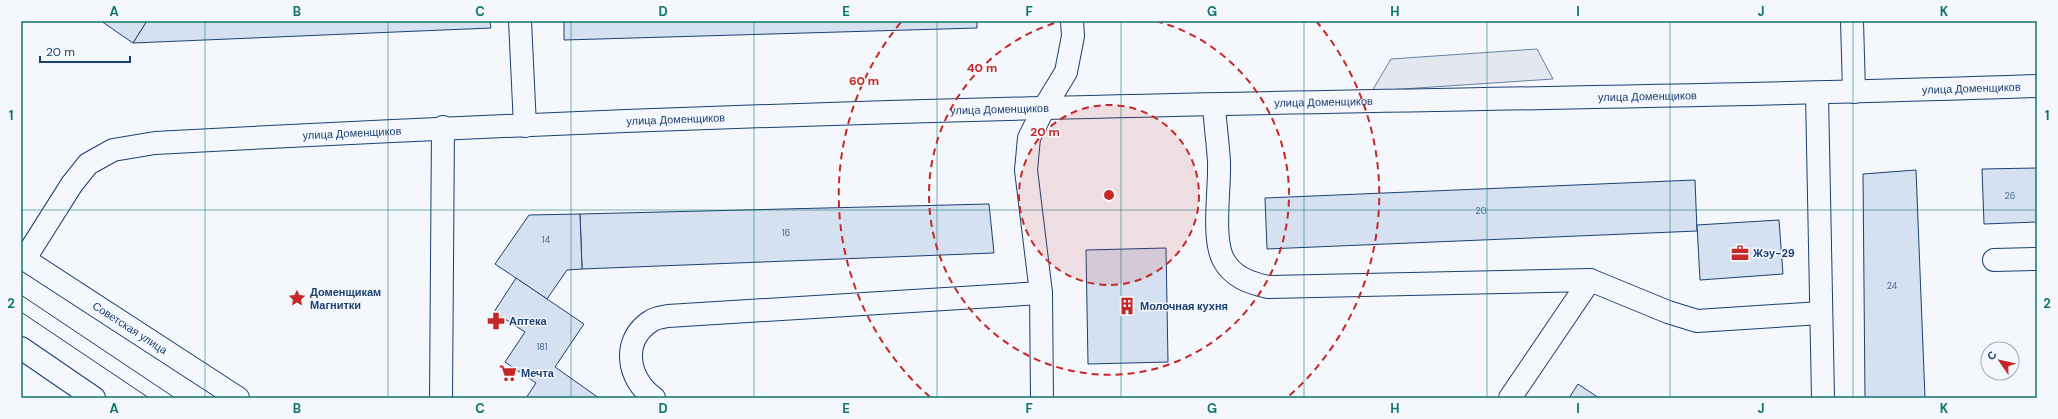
<svg xmlns="http://www.w3.org/2000/svg" width="2058" height="419" font-family="'DM Sans',sans-serif">
	<rect width="100%" height="100%" fill="#f4f7fb"/>
	<path fill="#e3e8f0" stroke="#687fa3" d="M1537 49 1553 79 1372 91 1391 59Z"/>
	<g fill="#d5e0f0" stroke="#1d3f73">
		<path d="M101 21H147L133 43Z"/>
		<path d="M147 21H490L491 28 133 43Z"/>
		<path d="M564 21H977V28L564 40Z"/>
		<path d="M2037 168V222L1984 224 1982 169Z"/>
		<path d="M1916 170 1925 398H1865L1863 174Z"/>
		<path d="M1695 180 1697 231 1267 249 1265 198Z"/>
		<path d="M989 204 994 253 582 269 580 214Z"/>
		<path d="M580 214 582 269 567 270 547 299 495 264 529 215Z"/>
		<path d="M1779 220 1783 274 1700 280 1697 225Z"/>
		<path d="M1166 248 1168 362 1088 364 1086 250Z"/>
		<path d="M516 278 584 324 555 367 599 398H526L536 383 505 362 525 332 494 312Z"/>
		<path d="M1578 384 1599 398H1569Z"/>
	</g>
	<g fill="none" stroke-linecap="round" stroke-linejoin="round">
		<g stroke="#1d3f73" stroke-width="24">
			<g id="minor">
				<path d="M520 21 525 126"/>
				<path d="M1852 21 1854 92"/>
				<path d="M1817 94 1823 398"/>
				<path d="M1214 105C1215 124 1218 143 1219 162 1220 189 1212 237 1223 259 1232 277 1250 283 1268 287L1590 280"/>
				<path id="s1" d="M24 260 72 184 88 164 113 150 155 143C451 127 747 115 1044 108 1375 99 1706 98 2037 86"/>
				<path d="M1994 260 2037 259"/>
				<path d="M441 398 443 127"/>
				<path d="M654 398C627 379 621 340 651 321 655 318 663 317 668 316L1041 293"/>
				<path d="M1042 398 1041 293 1026 170 1029 138 1044 108 1066 72 1073 36 1072 21"/>
				<path d="M1510 398 1590 280 1668 312 1697 321 1821 313"/>
			</g>
		</g>
		<g stroke="#1d3f73" stroke-width="24">
			<g id="major">
				<path id="s2" d="M21 257 238 398"/>
				<path d="M21 348 94 398"/>
			</g>
		</g>
		<use href="#minor" stroke="#f4f7fb" stroke-width="22"/>
		<use href="#major" stroke="#f4f7fb" stroke-width="22"/>
		<g stroke="#1d3f73" stroke-width="1">
			<path d="M21 295 175 398"/>
			<path d="M21 312 149 398"/>
		</g>
	</g>
	<path fill="none" stroke="#0f766e" stroke-width="1" stroke-opacity="0.55" d="M205 21V398M388 21V398M571 21V398M754 21V398M937 21V398M1121 21V398M1304 21V398M1487 21V398M1670 21V398M1853 21V398M21 210H2037"/>
	<circle cx="1109" cy="195" r="90" fill="#c62828" fill-opacity=".12"/>
	<g fill="none" stroke="#c62828" stroke-width="2" stroke-dasharray="7 5">
		<circle cx="1109" cy="195" r="90"/>
		<path d="M1156 21A180 180 0 1 1 1062 21"/>
		<path d="M930 397A270 270 0 0 1 902 21M1316 21A270 270 0 0 1 1288 397"/>
	</g>
	<defs>
		<g id="office-bare" transform="scale(1.38)"><path d="M-6-3h4V-5.5h4V-3h4V5H-6ZM-1-4.5V-3h2v-1.5ZM-6 0V1H6V0Z" fill="#c62828" stroke="#f4f7fb" stroke-width="2.5" paint-order="stroke"/></g>
		<g id="sight-bare" transform="scale(1.38)"><path d="M0-6L1.8-2.2L6-1.7L2.9 1.2L3.7 5.4L0 3.3L-3.7 5.4L-2.9 1.2L-6-1.7L-1.8-2.2Z" fill="#c62828" stroke="#f4f7fb" stroke-width="2.5" paint-order="stroke"/></g>
		<g id="building-bare" transform="scale(1.38)"><path d="M-4-6H4V6H1V3H-1V6H-4ZM-2.5-4.3h1.7v1.8h-1.7ZM.8-4.3h1.7v1.8H.8ZM-2.5-1h1.7V.8h-1.7ZM.8-1h1.7V.8H.8Z" fill="#c62828" stroke="#f4f7fb" stroke-width="2.5" paint-order="stroke"/></g>
		<g id="pharmacy-bare" transform="scale(1.38)"><path d="M-2-6h4v4h4v4h-4v4h-4v-4h-4v-4h4Z" fill="#c62828" stroke="#f4f7fb" stroke-width="2.5" paint-order="stroke"/></g>
		<g id="supermarket-bare" transform="scale(1.38)"><path d="M-6-5.5h2.5l.6 2H6L4.5 2H-2.5L-4.4-4H-6ZM-1.5 3.2a1.3 1.3 0 1 0 .1 0ZM3 3.2a1.3 1.3 0 1 0 .1 0Z" fill="#c62828" stroke="#f4f7fb" stroke-width="2.5" paint-order="stroke"/></g>
	</defs>
	<g fill-rule="evenodd">
		<use href="#office-bare" x="1740" y="253"/>
		<use href="#sight-bare" x="297" y="298"/>
		<use href="#building-bare" x="1127" y="306"/>
		<use href="#pharmacy-bare" x="496" y="321"/>
		<use href="#supermarket-bare" x="508" y="373"/>
	</g>
	<g text-anchor="middle" stroke-width="3" stroke-linejoin="round" paint-order="stroke">
		<g font-size="9" fill="#4b6792">
			<text x="2010" y="199">26</text>
			<text x="1481" y="214">20</text>
			<text x="786" y="236">16</text>
			<text x="546" y="243">14</text>
			<text x="1892" y="289">24</text>
			<text x="542" y="350">181</text>
		</g>
		<g font-size="11" fill="#1d3f73" stroke="#f4f7fb">
			<text dy="4" stroke="none"><textPath href="#s1" startOffset="2004">улица Доменщиков</textPath></text>
			<text dy="4" stroke="none"><textPath href="#s1" startOffset="1680">улица Доменщиков</textPath></text>
			<text dy="4" stroke="none"><textPath href="#s1" startOffset="1356">улица Доменщиков</textPath></text>
			<text dy="4" stroke="none"><textPath href="#s1" startOffset="1032">улица Доменщиков</textPath></text>
			<text dy="4" stroke="none"><textPath href="#s1" startOffset="708">улица Доменщиков</textPath></text>
			<text dy="4" stroke="none"><textPath href="#s1" startOffset="384">улица Доменщиков</textPath></text>
			<text dy="4" stroke="none"><textPath href="#s2" startOffset="130">Советская улица</textPath></text>
		</g>
		<g font-size="11" font-weight="bold" fill="#1d3f73" stroke="#f4f7fb" text-anchor="start">
			<text x="1753" y="257">Жэу-29</text>
			<text x="310" y="296">Доменщикам<tspan x="310" dy="13">Магнитки</tspan></text>
			<text x="1140" y="310">Молочная кухня</text>
			<text x="509" y="325">Аптека</text>
			<text x="521" y="377">Мечта</text>
		</g>
	</g>
	<circle cx="1109" cy="195" r="6" fill="#c62828" stroke="#f4f7fb" stroke-width="2"/>
	<g font-size="12" text-anchor="middle" font-weight="bold" fill="#c62828" stroke="#f4f7fb" stroke-width="3" stroke-linejoin="round" paint-order="stroke">
		<text x="982" y="72">40 m</text>
		<text x="864" y="85">60 m</text>
		<text x="1045" y="136">20 m</text>
	</g>
	<rect width="2058" height="419" fill="none" stroke="#f4f7fb" stroke-width="44"/>
	<g transform="translate(2000 361) rotate(304)"><circle r="19" fill="#f4f7fb" stroke="#9eadc5"/>
	<path d="M0-3L7 15L0 10L-7 15Z" fill="#c62828"/>
	<text y="-6" font-size="11" font-weight="bold" text-anchor="middle" fill="#1d3f73">С</text>
	</g>
	<path d="M40 56v6h90v-6" fill="none" stroke="#1d3f73" stroke-width="2"/>
	<text x="46" y="56" font-size="12" fill="#1d3f73" stroke="#f4f7fb" stroke-width="3" paint-order="stroke">20 m</text>
	<rect x="22" y="22" width="2014" height="375" fill="none" stroke="#0f766e" stroke-width="1.5"/>
	<g font-size="13" text-anchor="middle" font-weight="bold" fill="#0f766e">
		<text x="114" y="16">A</text>
		<text x="297" y="16">B</text>
		<text x="480" y="16">C</text>
		<text x="663" y="16">D</text>
		<text x="846" y="16">E</text>
		<text x="1029" y="16">F</text>
		<text x="1212" y="16">G</text>
		<text x="1395" y="16">H</text>
		<text x="1578" y="16">I</text>
		<text x="1761" y="16">J</text>
		<text x="1944" y="16">K</text>
		<text x="11" y="120">1</text>
		<text x="2047" y="120">1</text>
		<text x="11" y="308">2</text>
		<text x="2047" y="308">2</text>
		<text x="114" y="413">A</text>
		<text x="297" y="413">B</text>
		<text x="480" y="413">C</text>
		<text x="663" y="413">D</text>
		<text x="846" y="413">E</text>
		<text x="1029" y="413">F</text>
		<text x="1212" y="413">G</text>
		<text x="1395" y="413">H</text>
		<text x="1578" y="413">I</text>
		<text x="1761" y="413">J</text>
		<text x="1944" y="413">K</text>
	</g>
</svg>
